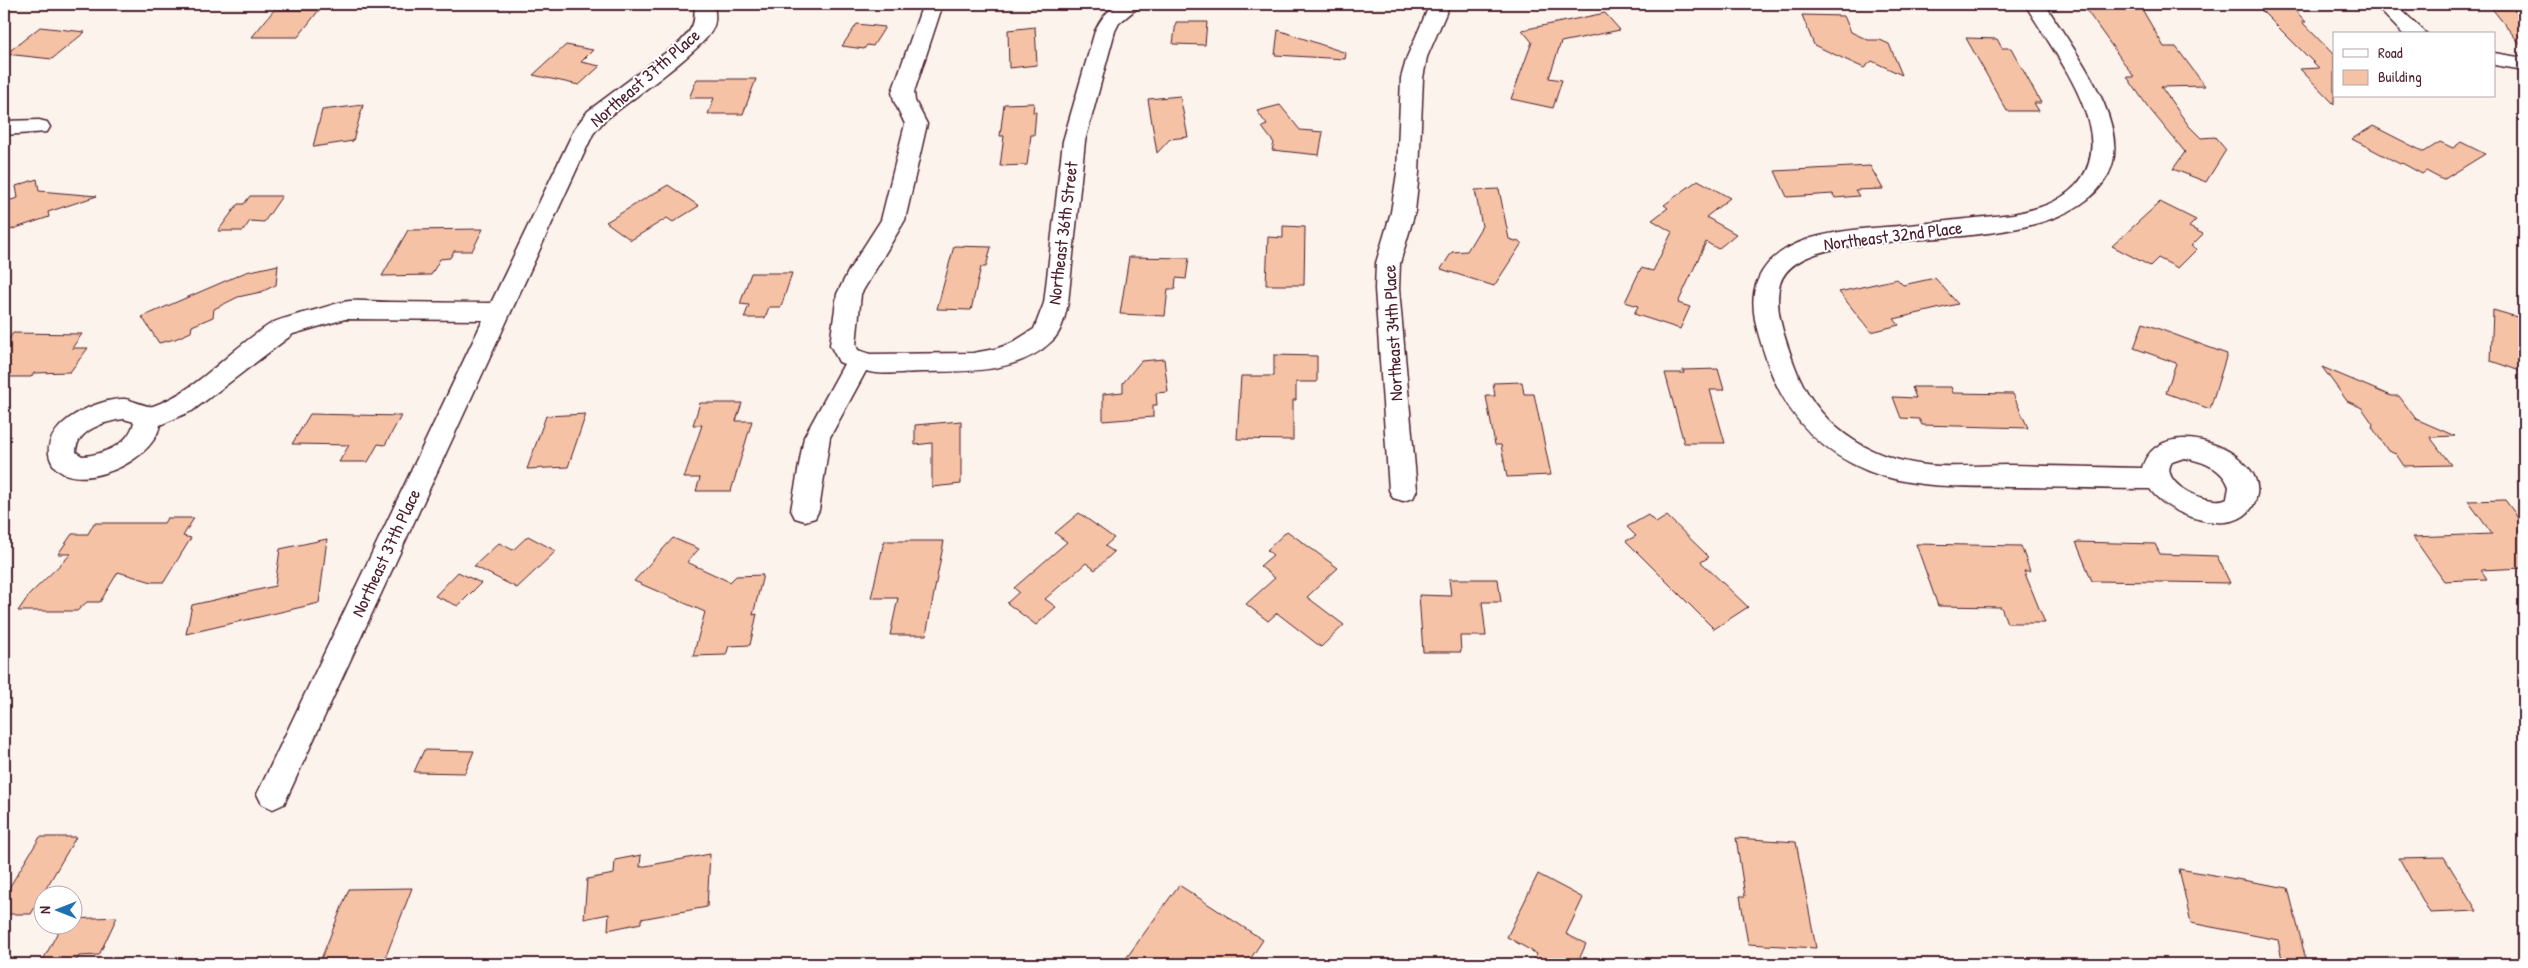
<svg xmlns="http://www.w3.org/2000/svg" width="2528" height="968" font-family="'Patrick Hand',sans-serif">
	<rect width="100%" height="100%" fill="#fdf3ed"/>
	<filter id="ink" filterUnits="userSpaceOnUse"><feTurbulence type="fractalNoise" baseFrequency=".02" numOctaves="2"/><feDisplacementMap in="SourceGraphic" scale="10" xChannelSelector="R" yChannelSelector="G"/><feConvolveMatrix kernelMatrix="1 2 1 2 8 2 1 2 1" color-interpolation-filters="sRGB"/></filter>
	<g filter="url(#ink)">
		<g fill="#f5c2a6" stroke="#4a1f2b">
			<path d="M2082 4H2139L2164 47H2176L2205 86 2161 87 2189 126 2201 138 2215 137 2226 150 2206 182 2173 169 2185 152 2148 107 2127 77H2134Z"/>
			<path d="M2255 4H2289L2306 22H2302L2334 55V104L2300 69 2319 68Z"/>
			<path d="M2490 6 2524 8V49Z"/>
			<path d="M274 10H319L298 37H252Z"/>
			<path d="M1605 13 1620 30 1561 42 1549 78 1562 80 1553 108 1511 99 1532 42 1522 30Z"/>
			<path d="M1802 15 1844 16 1851 32 1868 40H1880L1889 44 1902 75 1872 61 1864 68 1814 45Z"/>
			<path d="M1176 22H1207L1205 45 1173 44Z"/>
			<path d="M857 24 885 27 873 46 867 45 864 49 842 46Z"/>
			<path d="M40 27 85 32 52 59 6 54Z"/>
			<path d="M1035 27 1037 65 1009 68 1008 30Z"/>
			<path d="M1278 30 1346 53 1345 59 1275 55Z"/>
			<path d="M1966 38 1997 39 2002 48H2011L2041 103H2034L2039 111H2007Z"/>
			<path d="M566 45 593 50 581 62 600 66 579 85 533 75Z"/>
			<path d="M697 79H756L743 114H708L714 98H689Z"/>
			<path d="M1180 96 1188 137 1170 139 1157 153 1148 99Z"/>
			<path d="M1034 103 1033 112H1036L1034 135H1031L1027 165 1000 166 1004 136H1000L1004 104Z"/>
			<path d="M363 105 353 141 313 147 322 110Z"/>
			<path d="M1280 105 1300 130 1323 132 1319 155 1272 150 1274 143 1262 127 1267 125 1257 111Z"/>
			<path d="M2373 126 2424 152 2440 142 2453 148 2461 142 2485 154 2443 180 2426 171 2422 174 2402 163 2400 164 2352 139Z"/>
			<path d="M1870 166 1883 189 1855 190 1859 196 1835 198 1833 194 1787 197 1775 171Z"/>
			<path d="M37 179 39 191 97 196 48 212 49 217 4 232V202L18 198 16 186Z"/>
			<path d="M1698 180 1730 198 1706 217 1736 234 1718 249 1706 242 1678 303 1690 307 1680 329 1634 314 1638 306 1625 302 1641 268 1653 271 1672 232 1652 220 1668 208 1664 205Z"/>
			<path d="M668 185 699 206 673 222 667 218 631 240 606 222Z"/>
			<path d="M1499 189 1509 239 1522 243 1494 286 1441 269 1452 252 1467 251 1482 226 1475 190Z"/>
			<path d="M250 196H282L264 222 250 221 243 231H218L238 204H244Z"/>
			<path d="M2160 202 2196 220 2189 227 2203 234 2191 246 2197 249 2178 268 2158 258 2150 266 2112 246Z"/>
			<path d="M1283 226 1305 227 1304 285H1266L1268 237 1283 238Z"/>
			<path d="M483 229 472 251H454L450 258 440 259 431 275 382 276 408 230Z"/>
			<path d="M954 246 991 247 986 267H981L971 310 937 309Z"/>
			<path d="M1129 257 1189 258 1186 279 1176 278 1175 289H1168L1165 316 1120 314Z"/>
			<path d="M278 265 276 285 261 292 238 297 214 309 213 317 192 326 191 332 175 339 159 343 142 317 246 272Z"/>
			<path d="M751 273H792L781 307H769L765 318H744L749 305 740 304Z"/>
			<path d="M1935 278 1958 304 1894 319 1899 325 1871 332 1839 292 1897 279 1903 285Z"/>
			<path d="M2493 310 2524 319 2523 372 2491 361Z"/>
			<path d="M2143 323 2227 354 2210 409 2166 393 2176 363 2134 348Z"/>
			<path d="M13 333 82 334 72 348H88L70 372 34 373 31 377H4V346Z"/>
			<path d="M1274 355 1317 356V382H1296V400H1293V440L1237 439 1241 376H1274Z"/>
			<path d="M1164 359 1168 392 1156 393 1157 405H1153V417L1103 421V394L1123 392V383L1141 361Z"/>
			<path d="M2322 367 2391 396H2399L2416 419 2455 436 2430 437 2451 465 2404 466 2396 454 2388 451 2372 427 2373 424 2362 408 2347 401Z"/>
			<path d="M1718 369 1724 390H1710L1725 443H1684L1665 373H1684L1683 370Z"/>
			<path d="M1522 382 1524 394H1534L1551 475 1507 477 1501 445H1495L1486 396H1495L1493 383Z"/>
			<path d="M1912 387H1951L1953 393 2013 394 2028 428 1922 425 1919 419 1901 418 1893 397 1916 398Z"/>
			<path d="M700 403H742L736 421H752L731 491H696L700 478H684L702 425H693Z"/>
			<path d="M310 414 401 416 385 445 378 444 368 462H339L349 445 292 444Z"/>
			<path d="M586 414 568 467 527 469 546 416Z"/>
			<path d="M961 421V484L932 487V443L915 445V425Z"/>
			<path d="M2505 500 2524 525V568L2481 570 2487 579 2444 581 2413 537 2492 534 2468 501Z"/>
			<path d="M1079 513 1114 538 1105 546 1114 552 1095 570 1086 563 1045 599 1056 607 1036 625 1007 603 1019 592 1014 588 1067 542 1055 533Z"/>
			<path d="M1648 515 1656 523 1667 516 1709 557 1701 562 1748 607 1714 629 1626 541 1636 536 1627 527Z"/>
			<path d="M167 518H194L183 536 191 538 164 582H152L118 572 100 602H87L77 611H18L29 595 71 554H58L72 534H88L94 523H164Z"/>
			<path d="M1287 531 1338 568 1307 597 1344 625 1321 647 1277 613 1268 621 1246 604 1275 578 1260 566 1273 555 1267 550Z"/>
			<path d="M528 536 556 551 517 588 474 566 499 543 513 550Z"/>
			<path d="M673 538 699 549 687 562 730 582 736 576 763 575 753 615 757 614 750 645 729 646 726 655 693 656 705 612 634 581Z"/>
			<path d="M327 539 319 603 186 634 192 605 275 586 280 549Z"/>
			<path d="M884 541H944L926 635H890L898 598H871Z"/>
			<path d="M2076 542 2155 544 2160 554 2217 556 2230 583 2092 581Z"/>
			<path d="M1916 544 2021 546 2030 571H2024L2045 623H2007L2001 607 1938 606Z"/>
			<path d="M458 572 481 583 458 606 435 596Z"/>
			<path d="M1449 579H1498L1501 602H1482L1486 636H1460L1461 652H1423L1419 595 1451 596Z"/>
			<path d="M424 750 474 751 465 773 414 772Z"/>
			<path d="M40 837H76L31 914H4V896Z"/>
			<path d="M1736 838 1796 842 1816 948 1748 944 1740 896H1745Z"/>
			<path d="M710 854 707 907 641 919V923L608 930 609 914 584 919 587 879 614 874 615 860 641 855 640 867Z"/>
			<path d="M2444 857 2477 911 2430 913 2399 858Z"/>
			<path d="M2179 869 2288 888 2307 964H2283L2278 940 2191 923Z"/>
			<path d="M1538 874 1583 898 1566 934 1586 944 1577 964H1532L1537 954 1507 937Z"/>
			<path d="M1179 885 1263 940 1247 964H1122Z"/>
			<path d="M412 888 383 964H319L349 889Z"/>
			<path d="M117 917 99 955 79 956 74 964H41L61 926H72V919Z"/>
		</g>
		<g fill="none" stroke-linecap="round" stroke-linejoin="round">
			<g stroke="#4a1f2b" stroke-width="3">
				<g id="street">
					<path d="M694 4H714C715 14 717 21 712 30 703 50 625 104 604 121L593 134 284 804 273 809 262 804 257 794 262 784 483 320 345 319 293 334 192 411 160 425C151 469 57 500 49 454 45 422 99 398 125 399 133 400 147 408 153 406 200 390 232 346 274 322 283 318 294 316 303 313 317 310 330 305 343 302 357 299 374 302 389 302 423 302 457 303 491 303L575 128 588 111 680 42C693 29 696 22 694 4ZM124 419 134 422C129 445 102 455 82 456L76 452C76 430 106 421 124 419Z"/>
					<path d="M923 4H943L914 92 915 101 927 124 905 220 861 294 856 345 858 350 870 354 973 353 995 349 1010 344 1034 329 1044 303 1063 141 1095 31C1106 8 1117 2 1142 4L1119 23 1115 31 1085 141 1068 303C1065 316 1062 332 1052 341 1018 374 966 371 923 372 905 372 882 376 866 371L830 437 819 510 815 518 805 521 795 518 791 510 804 437 844 364 839 362 830 345 837 294 849 270 881 220 905 124 894 101 892 92Z"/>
					<path d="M1430 4H1450L1427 57 1423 78 1419 173 1415 212 1400 263 1399 289 1417 490 1413 498 1403 501 1393 498 1389 490 1375 289 1376 263 1391 212 1397 173 1401 78 1407 57Z"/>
					<path d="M2025 4H2045C2070 46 2135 125 2108 175 2055 274 1802 209 1780 284 1773 309 1786 341 1794 364 1815 423 1864 458 1926 465 1953 468 1981 465 2008 465 2053 466 2098 467 2142 468 2159 410 2264 450 2257 494 2248 544 2169 518 2150 489 2103 489 2057 487 2010 487 1961 486 1915 489 1868 471 1818 451 1786 415 1768 364 1760 340 1747 307 1757 282 1778 228 1861 230 1910 225 1944 221 1979 218 2013 214 2027 211 2041 208 2053 202 2140 157 2057 59 2025 4ZM2184 458C2202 461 2223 468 2229 487L2227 498C2210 508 2157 483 2172 462Z"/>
					<path d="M2374 4H2395L2427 34H2403Z"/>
					<path d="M2494 53 2524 58V70L2494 65Z"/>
					<path d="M39 120 47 122 50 127 47 132 4 135V121Z"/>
				</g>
			</g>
			<use href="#street" fill="#fff" fill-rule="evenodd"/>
		</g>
	</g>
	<g text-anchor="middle" stroke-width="4" stroke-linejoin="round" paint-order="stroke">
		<g font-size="18" fill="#4a1f2b" stroke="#fff">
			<text transform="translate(645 78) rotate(-41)" y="6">Northeast 37th Place</text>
			<text transform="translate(1063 233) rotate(-83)" y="6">Northeast 36th Street</text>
			<text transform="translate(1893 236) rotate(-7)" y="6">Northeast 32nd Place</text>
			<text transform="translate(1393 333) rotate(-93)" y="6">Northeast 34th Place</text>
			<text transform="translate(386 553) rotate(-65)" y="6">Northeast 37th Place</text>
		</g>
	</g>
	<rect width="2528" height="968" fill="none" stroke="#fff" stroke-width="20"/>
	<rect x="10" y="10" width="2508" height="948" fill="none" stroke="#4a1f2b" stroke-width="2" filter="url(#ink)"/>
	<rect x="2333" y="32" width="162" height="65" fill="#ffffff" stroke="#b7a5aa"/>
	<rect x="2343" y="49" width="25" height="8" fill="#ffffff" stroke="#b7a5aa"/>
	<text x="2378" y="58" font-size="15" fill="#4a1f2b">Road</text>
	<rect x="2343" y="70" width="25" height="15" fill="#f5c2a6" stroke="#b7a5aa"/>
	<text x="2378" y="82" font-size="15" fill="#4a1f2b">Building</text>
	<g transform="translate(58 910) rotate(270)"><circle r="24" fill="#ffffff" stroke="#b7a5aa"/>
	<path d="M0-4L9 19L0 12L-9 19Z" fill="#1f6fb2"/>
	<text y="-8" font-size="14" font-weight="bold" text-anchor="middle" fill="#4a1f2b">N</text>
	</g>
</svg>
